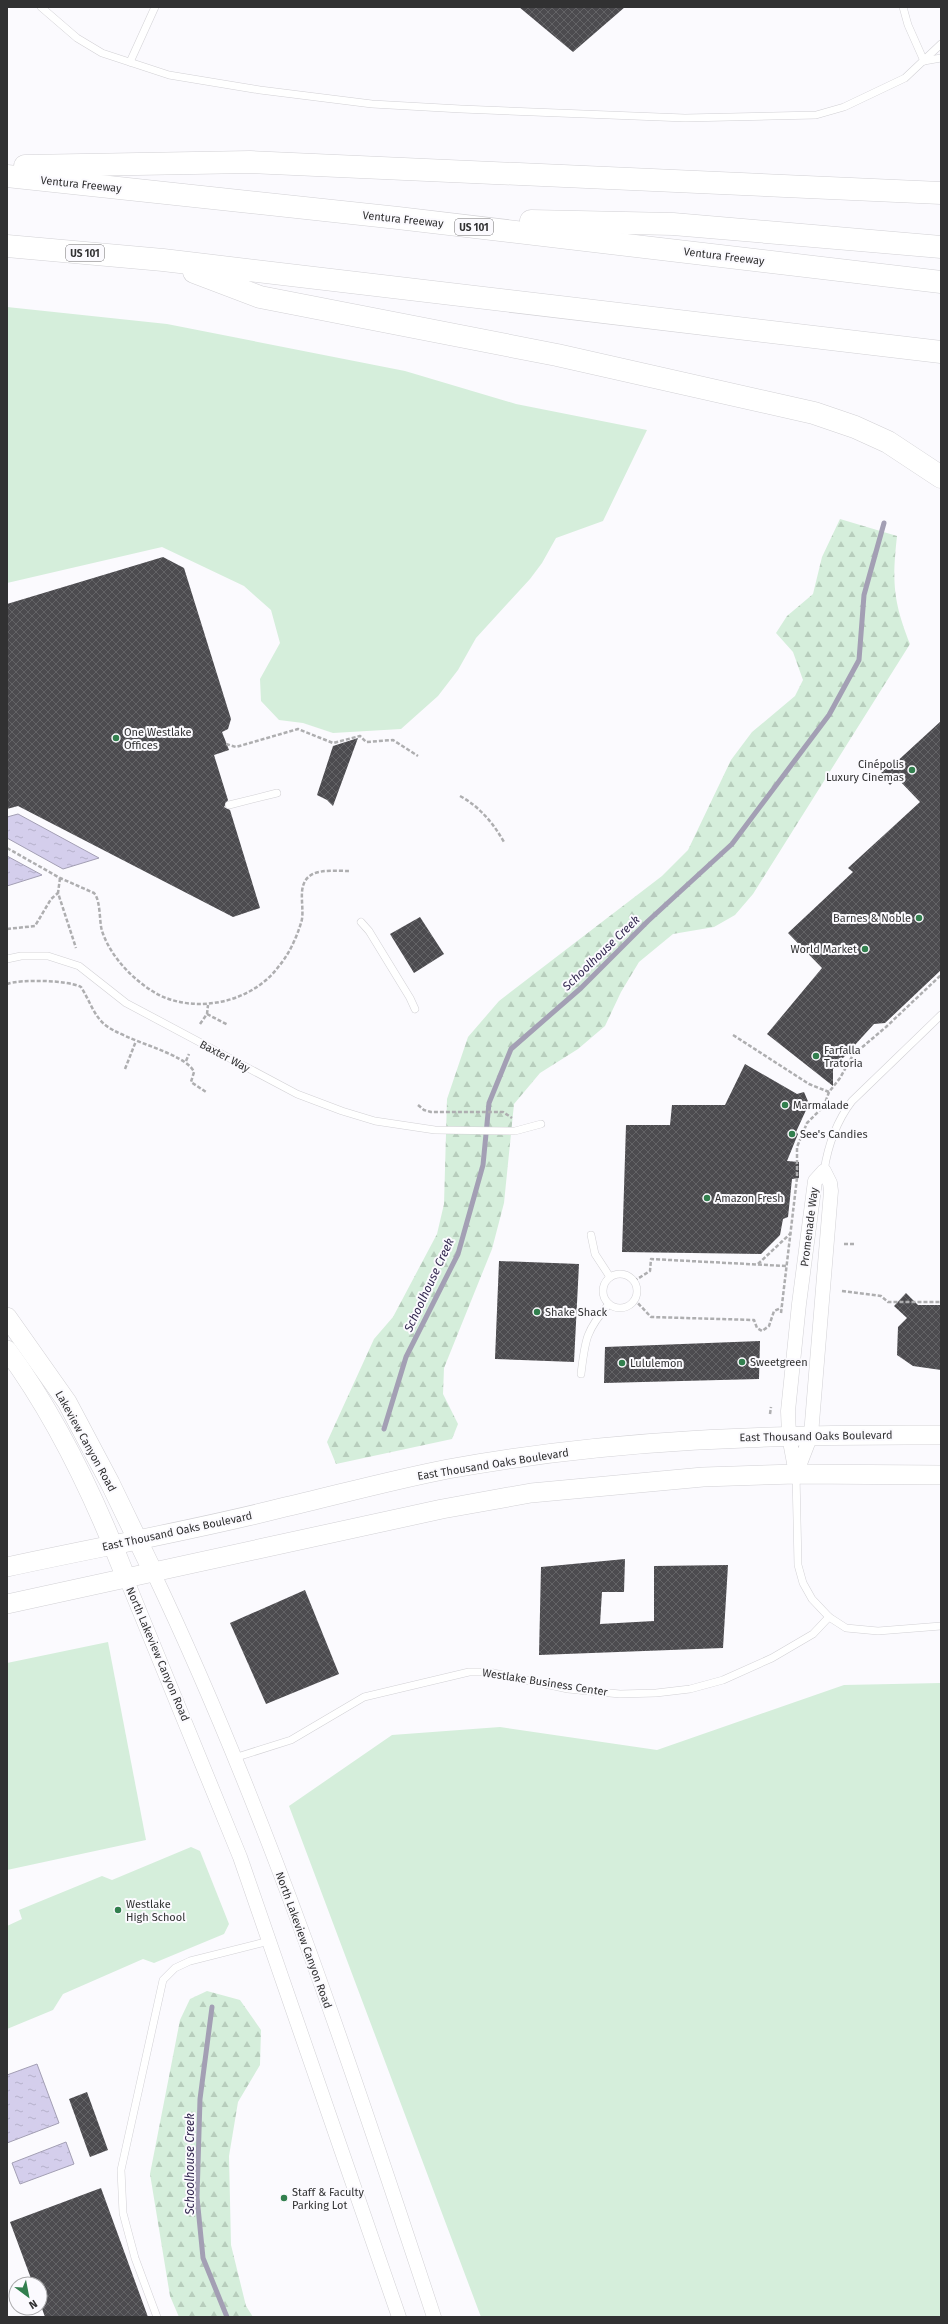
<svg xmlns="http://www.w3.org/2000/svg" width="948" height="2324" font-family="'Fira Sans',sans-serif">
	<defs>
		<pattern id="forest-firs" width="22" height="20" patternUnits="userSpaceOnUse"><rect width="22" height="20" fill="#d5eedb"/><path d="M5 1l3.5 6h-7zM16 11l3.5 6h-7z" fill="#b7cdbc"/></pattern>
		<pattern id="water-ripples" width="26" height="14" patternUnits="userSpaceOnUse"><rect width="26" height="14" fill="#d4ceec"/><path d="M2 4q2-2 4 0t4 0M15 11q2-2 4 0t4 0" fill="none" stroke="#b6b1cb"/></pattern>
		<pattern id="building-cross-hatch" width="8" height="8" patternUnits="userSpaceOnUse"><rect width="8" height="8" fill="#4c4b4f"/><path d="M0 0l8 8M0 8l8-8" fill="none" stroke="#636366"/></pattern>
	</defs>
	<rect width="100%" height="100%" fill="#fbfafe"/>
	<g fill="#d5eedb">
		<path d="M7 307 167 324 405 371 516 404 647 430 603 521 556 538 542 563 530 579 476 638 458 670 438 696 401 729 333 733 303 723 279 720 261 701 260 679 280 643 271 610 244 586 162 547 7 583Z"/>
		<path d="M108 1642 146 1840 7 1870V1663Z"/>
		<path d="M941 1683V2317H481L289 1806 392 1735 500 1727 657 1750 844 1685Z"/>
		<path d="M191 1847 200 1851 229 1924 224 1934 154 1963 143 1959 63 1994 53 2010 7 2029V1926L22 1919 19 1910 102 1876 112 1880Z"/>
	</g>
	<g fill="url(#forest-firs)">
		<path d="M840 519 897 536C892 582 893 601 910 644L753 894 735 915 714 927 673 934 639 962 621 992 605 1026 578 1049 540 1073 514 1104 504 1203 492 1249 444 1368 443 1394 458 1424 452 1439 336 1464 327 1442 374 1339 393 1317 437 1234 444 1204 447 1099 468 1037 499 1001 662 876 688 850 731 760 752 732 795 696 803 680 793 652 776 633 787 616 813 594 822 557Z"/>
		<path d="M207 1991 240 2000 261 2030 260 2065 238 2102 229 2156 231 2245 246 2306 253 2317H179L170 2296 150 2174 180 2020 190 1999Z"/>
	</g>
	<g fill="url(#water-ripples)" stroke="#a39fb4">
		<path d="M18 814 99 858 63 869 7 838V817Z"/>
		<path d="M7 856 42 875 7 886Z"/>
		<path d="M37 2064 59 2123 7 2143V2075Z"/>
		<path d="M66 2142 74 2164 20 2184 12 2163Z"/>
	</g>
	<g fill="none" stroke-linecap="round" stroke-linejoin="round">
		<g stroke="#a39fb4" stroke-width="5">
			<path d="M384 1429 406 1357 458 1254 483 1165 489 1103 511 1049 581 988 648 921 732 844 829 715 859 660 864 595 884 523"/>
			<path d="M212 2007 200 2099 197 2197 203 2258 227 2317"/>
		</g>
	</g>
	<g fill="url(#building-cross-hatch)">
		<path d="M519 7H625L573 52Z"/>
		<path d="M163 557 184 568 231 719 228 729 222 732 229 750 214 755 228 800 224 807 230 810 260 908 233 917 18 806 7 809V604Z"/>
		<path d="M941 721V970L885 1023 874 1024 833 1069V1086L767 1034 822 968 788 933 853 872 848 868 920 802 897 778 890 785 880 774 890 764 892 766Z"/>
		<path d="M358 738 333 806 327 800 317 795 333 746Z"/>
		<path d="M420 917 444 954 414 973 390 934Z"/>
		<path d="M745 1064 797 1094 804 1092 810 1106 807 1108 796 1132 798 1134 787 1161 799 1162V1178L792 1179 788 1217 783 1219 780 1235 761 1254 622 1252 626 1125H670L672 1105H725Z"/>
		<path d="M499 1261 579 1264 574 1362 495 1359Z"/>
		<path d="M906 1293 918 1305H941V1370L913 1366 897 1355 898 1327 907 1318 894 1306Z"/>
		<path d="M760 1341 759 1379 604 1383 605 1347Z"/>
		<path d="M625 1559 624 1592H602L600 1624 654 1621V1566L728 1565 723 1648 539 1655 541 1567Z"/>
		<path d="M305 1590 339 1674 266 1704 230 1623Z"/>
		<path d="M87 2092 108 2150 90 2157 69 2099Z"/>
		<path d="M101 2188 148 2317H45L40 2303V2284H33L10 2222Z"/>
	</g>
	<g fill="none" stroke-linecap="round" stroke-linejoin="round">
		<g stroke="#d2d1d5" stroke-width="8">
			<g id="lane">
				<path d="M41 7 77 38 102 53 169 75 260 90 372 104 461 109 685 118 816 115 844 107 905 78 941 44"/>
				<path d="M903 7 908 25 924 61"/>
				<path d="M924 61 941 58"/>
				<path d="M130 62 155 7"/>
				<path d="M229 805 277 793"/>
				<path d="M361 922 369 931 410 998 415 1009"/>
				<path d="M7 959 21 956H48L79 966 126 1003 297 1094 342 1111 375 1121 435 1130 515 1131 541 1124"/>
				<path d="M824 1171C828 1145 836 1122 852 1101L941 1015"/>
				<path d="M591 1235 595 1254 610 1277"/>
				<circle cx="620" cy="1291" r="17"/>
				<path d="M581 1374C585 1340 586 1330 609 1304"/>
				<path d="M796 1474 798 1565 803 1583 812 1599 829 1617 846 1628 878 1631 941 1626"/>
				<path d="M234 1758 291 1740 364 1697 469 1672H489L568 1689 620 1694 656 1693 690 1689 723 1680 772 1658 813 1634 829 1617"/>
				<path d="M157 2317 135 2258 123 2213 121 2170 163 1980 175 1968 190 1961 269 1941"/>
			</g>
		</g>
		<g stroke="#d2d1d5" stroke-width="15">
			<g id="street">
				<path d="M824 1171 830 1183 831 1191 811 1435 796 1474 789 1436 788 1411 799 1304 815 1181Z"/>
				<path d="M153 1572C267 1812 351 2065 434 2317"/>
				<path d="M126 1578 240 1857 399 2317"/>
			</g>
		</g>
		<g stroke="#d2d1d5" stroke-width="20">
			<g id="secondary">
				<path d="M7 1317 67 1402 110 1483 153 1572"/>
				<path d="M7 1350C58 1419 95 1498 126 1578"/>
				<path d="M7 1567C98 1547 191 1531 281 1508 337 1495 392 1480 448 1469 611 1439 776 1434 941 1435"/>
				<path d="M7 1604 442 1509 531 1493 703 1477 796 1474 941 1475"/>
			</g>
		</g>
		<g stroke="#d2d1d5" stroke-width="23">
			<g id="highway">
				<path d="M25 166 250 162 941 193"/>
				<path d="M7 176 398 218 941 282"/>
				<path d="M531 221 673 224 941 247"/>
				<path d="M7 246 163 260 941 352"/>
				<path d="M194 272 260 297 557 355 814 413 855 427 888 442 941 477"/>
			</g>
		</g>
		<g stroke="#aeaeb0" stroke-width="2.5" stroke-dasharray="4 2" stroke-linecap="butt">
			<path d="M226 744 236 747 298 729 333 743 360 736 366 742 393 740 418 756"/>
			<path d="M460 796C480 807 493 823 504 842"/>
			<path d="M7 848 60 878 94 893C101 901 99 921 102 931 111 958 135 982 159 995 198 1014 253 1002 279 966 289 954 296 939 301 923 306 909 295 885 311 875 321 869 339 871 350 871"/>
			<path d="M60 878 58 893 76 948"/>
			<path d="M7 929 35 926 51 899 58 893"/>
			<path d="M7 984C21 979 68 980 81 987 89 999 93 1014 104 1024 124 1041 186 1053 194 1072L191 1082 206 1092"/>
			<path d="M207 1014 228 1025"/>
			<path d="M200 1024 207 1014 208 1005"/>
			<path d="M733 1035 809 1084 829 1092"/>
			<path d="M186 1061 189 1054"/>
			<path d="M125 1069 136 1041"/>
			<path d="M418 1105 424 1110 431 1112H503L512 1118"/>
			<path d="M844 1244H855"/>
			<path d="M758 1264 791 1233"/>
			<path d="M634 1281 650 1271 651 1259 786 1266"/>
			<path d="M842 1291 881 1296 888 1302H941"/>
			<path d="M634 1299 651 1317 754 1320 757 1328 762 1331 769 1326 774 1311 781 1308"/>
			<path d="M781 1313 797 1178V1147L807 1123 824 1106 829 1092 840 1078 853 1055 886 1027 941 975"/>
			<path d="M770 1414 771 1407"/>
		</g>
		<use href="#lane" stroke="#fff" stroke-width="7"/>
		<use href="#street" stroke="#fff" stroke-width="14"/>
		<use href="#secondary" stroke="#fff" stroke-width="19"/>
		<use href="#highway" stroke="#fff" stroke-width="22"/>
	</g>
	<g fill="#327f4e" stroke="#fbfafe" stroke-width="1.5">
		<circle cx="116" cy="738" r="4"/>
		<circle cx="912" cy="770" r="4"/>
		<circle cx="919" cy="918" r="4"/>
		<circle cx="865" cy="949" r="4"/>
		<circle cx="816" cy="1056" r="4"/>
		<circle cx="785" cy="1105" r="4"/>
		<circle cx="792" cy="1134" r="4"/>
		<circle cx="707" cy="1198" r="4"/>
		<circle cx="537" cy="1312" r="4"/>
		<circle cx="742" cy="1362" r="4"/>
		<circle cx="622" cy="1363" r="4"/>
		<circle cx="118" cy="1910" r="4"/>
		<circle cx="284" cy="2198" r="4"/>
	</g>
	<g text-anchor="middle" stroke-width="4" stroke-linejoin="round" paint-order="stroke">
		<g fill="#fbfafe" stroke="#6e6d6f" stroke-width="1">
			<rect x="455" y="219" width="38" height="16" rx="3"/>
			<rect x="66" y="245" width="38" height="16" rx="3"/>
		</g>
		<g font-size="10" font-weight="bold" fill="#313132">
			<text x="474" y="231">US 101</text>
			<text x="85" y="257">US 101</text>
		</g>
		<g font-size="11" fill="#313132" stroke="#fbfafe">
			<text transform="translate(81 184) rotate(6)" y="4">Ventura Freeway</text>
			<text transform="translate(403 219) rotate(6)" y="4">Ventura Freeway</text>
			<text transform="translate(724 256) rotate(7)" y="4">Ventura Freeway</text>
			<text transform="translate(225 1056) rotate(28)" y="4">Baxter Way</text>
			<text transform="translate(809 1227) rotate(-83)" y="4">Promenade Way</text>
			<text transform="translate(816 1436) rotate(-1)" y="4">East Thousand Oaks Boulevard</text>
			<text transform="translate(86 1441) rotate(61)" y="4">Lakeview Canyon Road</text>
			<text transform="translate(493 1464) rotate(-9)" y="4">East Thousand Oaks Boulevard</text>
			<text transform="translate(177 1531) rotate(-12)" y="4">East Thousand Oaks Boulevard</text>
			<text transform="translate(158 1654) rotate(67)" y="4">North Lakeview Canyon Road</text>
			<text transform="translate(545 1682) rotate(9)" y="4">Westlake Business Center</text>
			<text transform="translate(304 1940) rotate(70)" y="4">North Lakeview Canyon Road</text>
		</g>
		<g font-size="11" fill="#313132" stroke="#fbfafe" text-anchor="start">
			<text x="124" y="736">One Westlake<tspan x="124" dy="13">Offices</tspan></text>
			<text x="904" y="768" text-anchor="end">Cinépolis<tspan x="904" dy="13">Luxury Cinemas</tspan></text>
			<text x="911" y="922" text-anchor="end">Barnes &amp; Noble</text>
			<text x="857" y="953" text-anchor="end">World Market</text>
			<text x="824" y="1054">Farfalla<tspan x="824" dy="13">Tratoria</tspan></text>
			<text x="793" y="1109">Marmalade</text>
			<text x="800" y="1138">See's Candies</text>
			<text x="715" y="1202">Amazon Fresh</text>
			<text x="545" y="1316">Shake Shack</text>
			<text x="750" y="1366">Sweetgreen</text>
			<text x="630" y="1367">Lululemon</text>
			<text x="126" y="1908">Westlake<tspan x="126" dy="13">High School</tspan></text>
			<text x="292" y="2196">Staff &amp; Faculty<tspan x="292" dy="13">Parking Lot</tspan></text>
		</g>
		<g font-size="12" font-style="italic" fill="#332850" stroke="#fbfafe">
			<text transform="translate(601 953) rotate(-44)" y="4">Schoolhouse Creek</text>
			<text transform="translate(429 1285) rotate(-65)" y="4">Schoolhouse Creek</text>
			<text transform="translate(190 2164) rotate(-90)" y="4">Schoolhouse Creek</text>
		</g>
	</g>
	<rect width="948" height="2324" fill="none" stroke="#313132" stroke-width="16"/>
	<g transform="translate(28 2296) rotate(148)"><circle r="19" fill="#fbfafe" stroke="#aaaaac"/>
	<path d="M0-3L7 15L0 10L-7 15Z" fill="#327f4e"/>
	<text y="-6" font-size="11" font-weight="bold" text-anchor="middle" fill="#313132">N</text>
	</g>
</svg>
